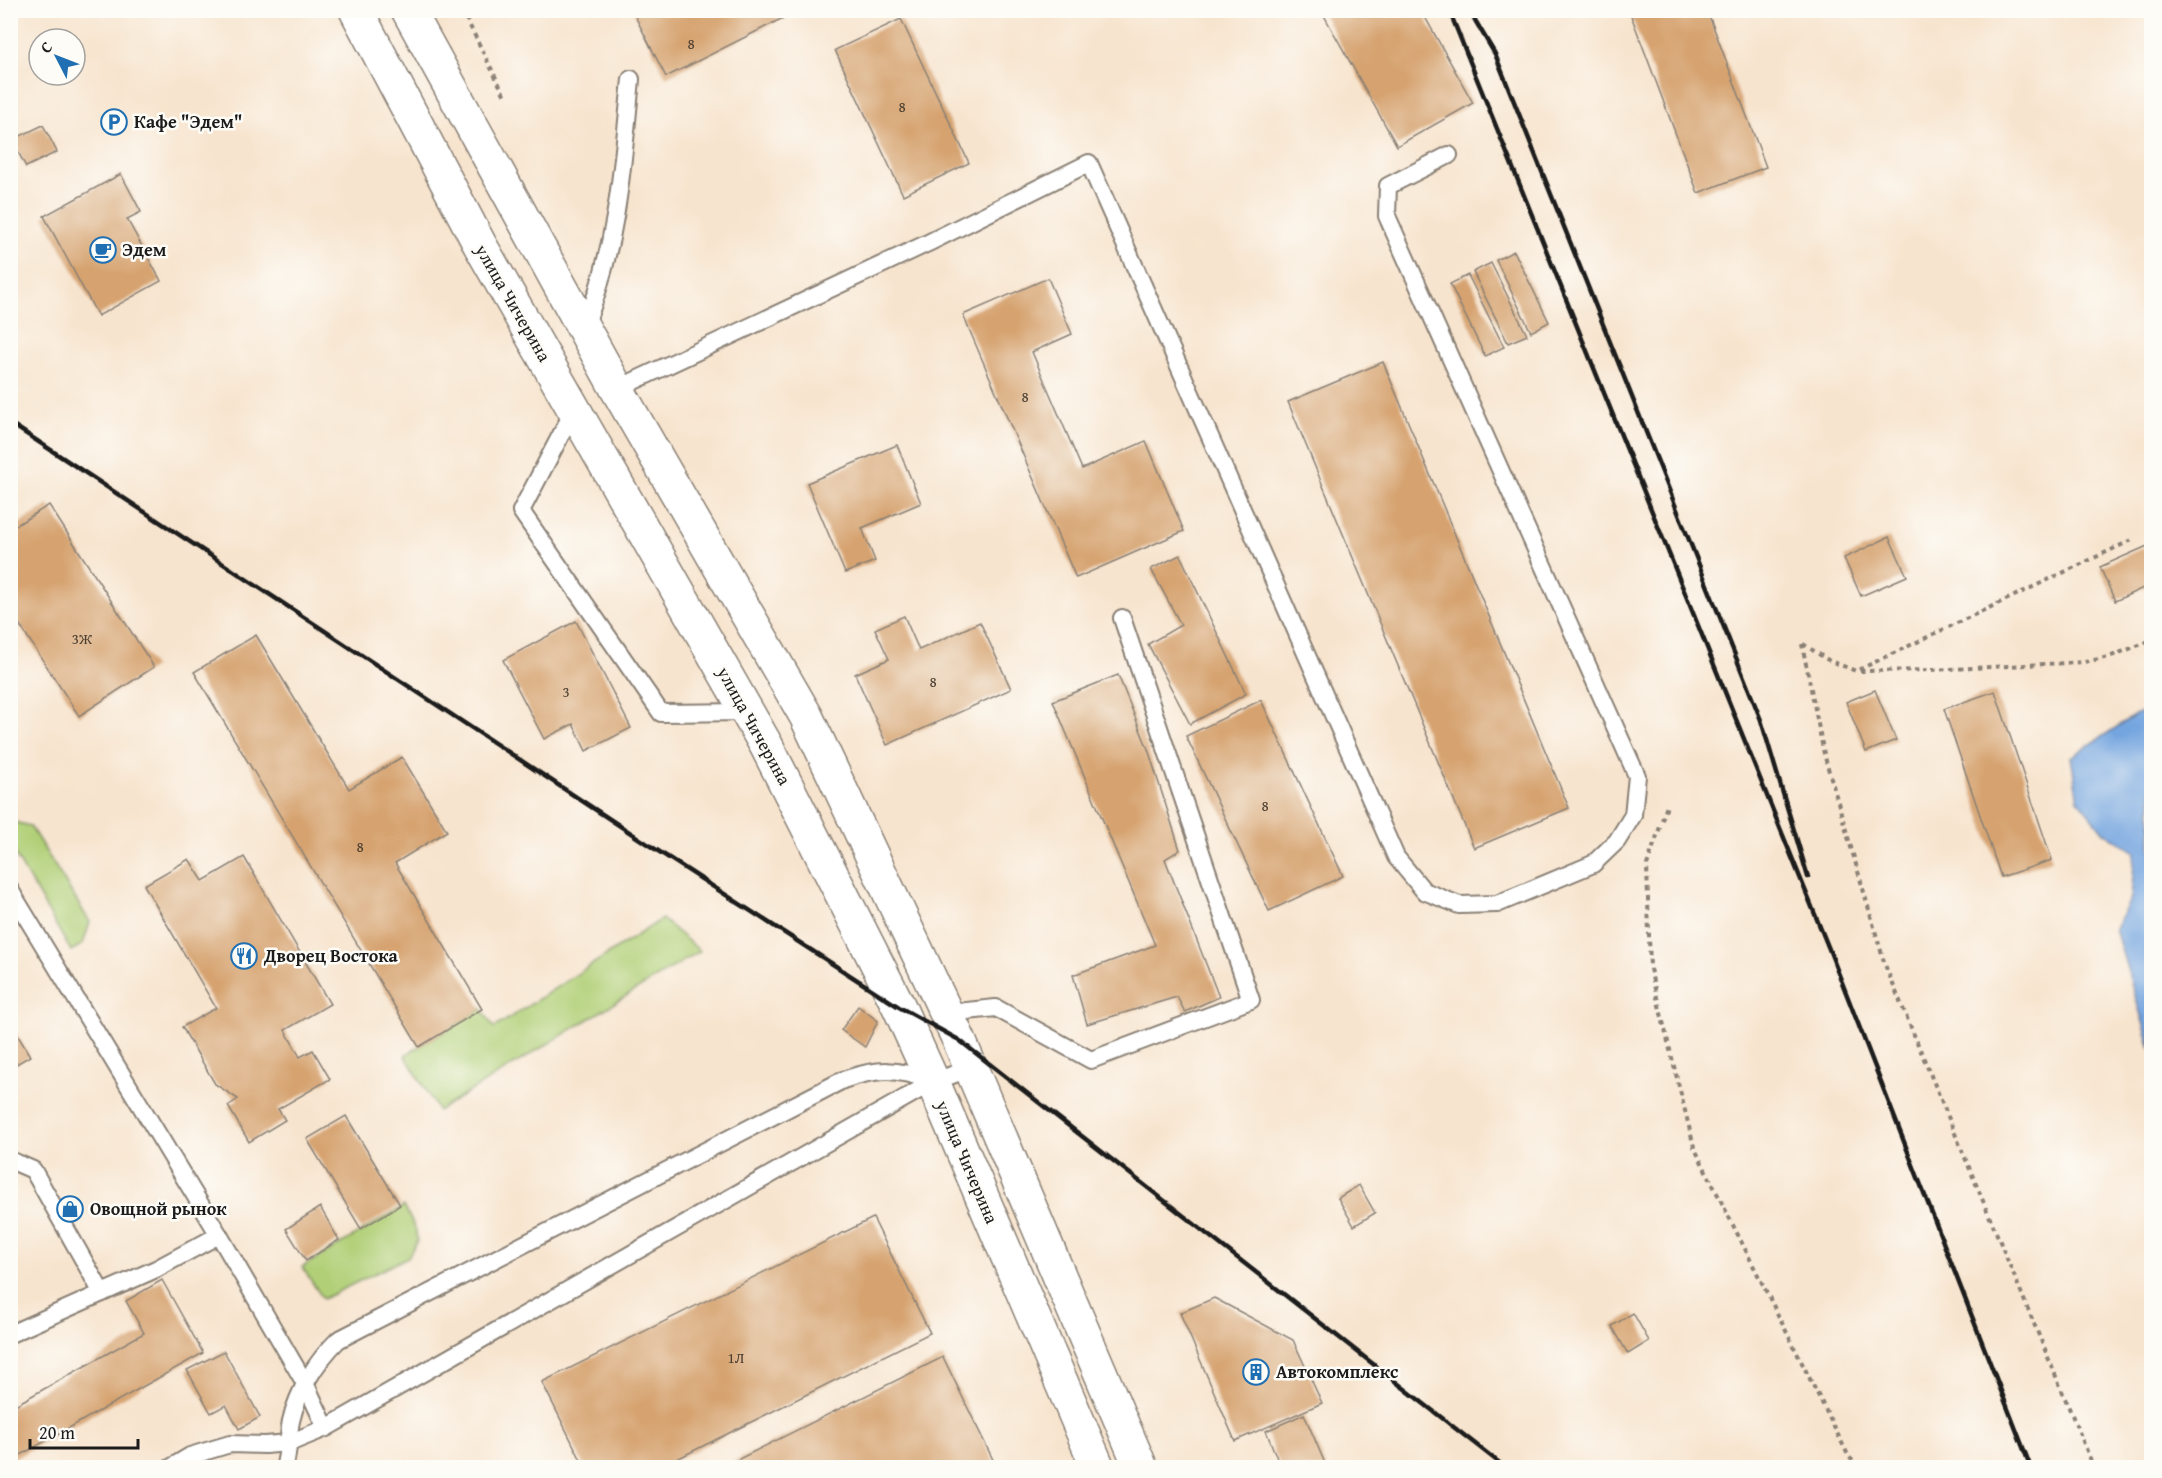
<svg xmlns="http://www.w3.org/2000/svg" width="2162" height="1478" font-family="'Gentium Book Plus',serif">
	<rect width="100%" height="100%" fill="#fdfcf7"/>
	<filter id="ink" filterUnits="userSpaceOnUse"><feTurbulence type="fractalNoise" baseFrequency=".0167" numOctaves="2"/><feDisplacementMap in="SourceGraphic" scale="12" xChannelSelector="R" yChannelSelector="G"/><feConvolveMatrix kernelMatrix="1 2 1 2 8 2 1 2 1" color-interpolation-filters="sRGB"/></filter>
	<filter id="wash" filterUnits="userSpaceOnUse"><feTurbulence type="fractalNoise" baseFrequency=".008" numOctaves="4" result="noise"/><feDisplacementMap in="SourceGraphic" scale="24" xChannelSelector="R" yChannelSelector="G"/><feGaussianBlur stdDeviation="1.35" result="paint"/><feColorMatrix in="noise" values="0 0 0 0 0 0 0 0 0 0 0 0 0 0 0 0 0 1.4 0 .05"/><feComposite in="paint" operator="in"/></filter>
	<g filter="url(#wash)">
		<rect width="100%" height="100%" fill="#f7e4ce"/>
		<g fill="#b0cf76" stroke="#667649" stroke-width="1.5">
			<path d="M14 822 30 826 90 922 83 944 71 951 11 848V824Z"/>
			<path d="M662 919 700 951 438 1111 405 1055 482 1009 494 1028Z"/>
			<path d="M404 1206 416 1230 417 1241 408 1257 323 1299 302 1267Z"/>
		</g>
		<path fill="#74a5df" stroke="#48607e" stroke-width="1.5" d="M2151 707V1049L2115 929 2131 898 2135 852 2104 832 2078 800 2071 757 2135 715Z"/>
		<g id="blocks">
			<g fill="#d6a370">
				<path d="M632 10H799L666 77Z"/>
				<path d="M1321 10H1421L1473 103 1397 146Z"/>
				<path d="M1629 10H1707L1766 167 1698 193Z"/>
				<path d="M901 19 969 163 903 195 835 50Z"/>
				<path d="M43 125 57 152 26 167 12 140Z"/>
				<path d="M121 174 141 212 127 219 161 281 98 316 44 216Z"/>
				<path d="M1514 251 1549 322 1531 332 1496 260Z"/>
				<path d="M1491 263 1527 335 1508 343 1473 272Z"/>
				<path d="M1468 275 1504 347 1485 356 1450 284Z"/>
				<path d="M1048 278 1072 334 1032 352 1082 469 1146 441 1184 531 1076 578 963 315Z"/>
				<path d="M1383 362 1569 808 1474 848 1288 402Z"/>
				<path d="M897 445 921 503 862 528 875 561 845 573 807 483Z"/>
				<path d="M49 505 154 667 79 716 10 610V529Z"/>
				<path d="M1889 537 1907 576 1861 596 1844 558Z"/>
				<path d="M2152 544V584L2115 601 2100 567Z"/>
				<path d="M1180 555 1246 694 1190 724 1148 644 1181 625 1151 569Z"/>
				<path d="M904 616 919 650 980 622 1011 689 887 745 855 674 889 659 875 629Z"/>
				<path d="M576 621 631 728 586 751 573 724 544 739 503 660Z"/>
				<path d="M256 635 349 789 402 757 447 831 395 863 482 1009 419 1047 194 672Z"/>
				<path d="M1118 675 1148 749 1180 850 1165 859 1219 997 1185 1012 1177 997 1087 1024 1073 975 1155 945 1053 701Z"/>
				<path d="M1875 690 1896 740 1866 752 1846 702Z"/>
				<path d="M1995 691 2052 860 2001 877 1944 709Z"/>
				<path d="M1261 700 1343 876 1269 911 1186 736Z"/>
				<path d="M244 857 330 1004 285 1030 300 1057 313 1050 330 1079 278 1109 285 1120 249 1142 228 1106 238 1099 215 1084 182 1027 216 1008 144 885 189 859 203 881Z"/>
				<path d="M858 1006 878 1021 865 1047 841 1030Z"/>
				<path d="M10 1022 30 1056 10 1068Z"/>
				<path d="M346 1116 400 1205 361 1229 307 1139Z"/>
				<path d="M1359 1185 1375 1213 1354 1226 1338 1198Z"/>
				<path d="M320 1207 339 1240 306 1261 286 1229Z"/>
				<path d="M873 1218 930 1333 659 1468H585L542 1382Z"/>
				<path d="M162 1280 203 1353 10 1461V1408L144 1333 126 1301Z"/>
				<path d="M1214 1298 1293 1340 1322 1403 1235 1441 1180 1313Z"/>
				<path d="M1633 1313 1649 1341 1628 1354 1612 1326Z"/>
				<path d="M224 1351 260 1417 239 1429 226 1405 211 1413 187 1370Z"/>
				<path d="M943 1357 997 1468H721Z"/>
				<path d="M1304 1414 1327 1468H1281L1266 1431Z"/>
			</g>
		</g>
	</g>
	<g filter="url(#ink)">
		<use href="#blocks" fill-opacity="0" stroke="#8a8075" stroke-width="1.5"/>
		<g fill="none" stroke-linecap="round" stroke-linejoin="round">
			<g stroke="#8a8075" stroke-width="20">
				<g id="service">
					<path d="M584 328C617 249 623 163 631 79"/>
					<path d="M617 389 928 243 1089 163 1396 857 1424 891 1459 905 1497 904 1593 864 1617 841 1633 815 1637 776 1387 216 1388 186 1449 155"/>
					<path d="M574 410 521 511 661 713 747 712"/>
					<path d="M10 890 219 1235 306 1385 326 1428 933 1082 971 1068"/>
					<path d="M947 1013 996 1008 1091 1060 1251 1000 1122 618"/>
					<path d="M10 1160 33 1170 102 1293"/>
					<path d="M10 1334 156 1269 219 1235"/>
					<path d="M170 1468 190 1456 230 1444 265 1445 289 1443 326 1428"/>
					<path d="M284 1468C289 1452 288 1436 291 1421 298 1390 317 1361 338 1340L843 1080C879 1068 896 1068 932 1081"/>
				</g>
			</g>
			<g stroke="#8a8075" stroke-width="36">
				<g id="primary">
					<path d="M356 10 480 245 766 745 899 1007 933 1082 1098 1468"/>
					<path d="M408 10 617 389 806 716 959 1040 1141 1468"/>
				</g>
			</g>
			<g stroke="#8a8075" stroke-width="4" stroke-dasharray="4.5 4.5" stroke-linecap="butt">
				<path d="M462 10 506 98"/>
				<path d="M1802 644 1824 754 1885 965 2094 1468"/>
				<path d="M1803 644 1828 660 1856 671 2134 539"/>
				<path d="M1860 671 1933 670 2084 662 2109 657 2152 640"/>
				<path d="M1662 820 1668 803"/>
				<path d="M1660 827 1647 865 1650 969 1694 1147 1849 1457 1860 1468"/>
			</g>
			<use href="#service" stroke="#fff" stroke-width="16"/>
			<use href="#primary" stroke="#fff" stroke-width="33"/>
			<g stroke="#1c1c1c" stroke-width="4.5">
				<path d="M1449 10 1829 949 2031 1468"/>
				<path d="M1469 10 1495 54 1761 720 1808 877"/>
				<path d="M10 423 652 847 899 1007 959 1040 1506 1468"/>
			</g>
		</g>
	</g>
	<defs>
		<g id="parking-ring" transform="scale(1.35)"><circle r="9.5" fill="#fdfcf7" stroke="#1f6fb2" stroke-width="1.5"/><path d="M-3.5-5.5H1a3.5 3.5 0 0 1 0 7H-1V5.5H-3.5ZM-1-3.4V-.6H.8a1.4 1.4 0 0 0 0-2.8Z" fill="#1f6fb2"/></g>
		<g id="cafe-ring" transform="scale(1.35)"><circle r="9.5" fill="#fdfcf7" stroke="#1f6fb2" stroke-width="1.5"/><path d="M-5.5-4.5H6V0H3Q3 3.5 0 3.5H-2.5Q-5.5 3.5-5.5 0ZM3-3.2v2h1.7v-2ZM-6 4.5H4V6H-6Z" fill="#1f6fb2"/></g>
		<g id="restaurant-ring" transform="scale(1.35)"><circle r="9.5" fill="#fdfcf7" stroke="#1f6fb2" stroke-width="1.5"/><path d="M-5-6h1v4h1v-4h1v4h1v-4h1v5L-1.5 .5V6h-2V.5L-5-1ZM5-6V6H3V1.5H1.5Q1.5-4 5-6Z" fill="#1f6fb2"/></g>
		<g id="shop-ring" transform="scale(1.35)"><circle r="9.5" fill="#fdfcf7" stroke="#1f6fb2" stroke-width="1.5"/><path d="M-5-2.5h2.3a2.7 3.5 0 0 1 5.4 0H5L5.5 6h-11ZM-1.5-2.5h3a1.5 2.3 0 0 0-3 0Z" fill="#1f6fb2"/></g>
		<g id="building-ring" transform="scale(1.35)"><circle r="9.5" fill="#fdfcf7" stroke="#1f6fb2" stroke-width="1.5"/><path d="M-4-6H4V6H1V3H-1V6H-4ZM-2.5-4.3h1.7v1.8h-1.7ZM.8-4.3h1.7v1.8H.8ZM-2.5-1h1.7V.8h-1.7ZM.8-1h1.7V.8H.8Z" fill="#1f6fb2"/></g>
	</defs>
	<g fill-rule="evenodd">
		<use href="#parking-ring" x="114" y="122"/>
		<use href="#cafe-ring" x="103" y="250"/>
		<use href="#restaurant-ring" x="244" y="956"/>
		<use href="#shop-ring" x="70" y="1209"/>
		<use href="#building-ring" x="1256" y="1372"/>
	</g>
	<g text-anchor="middle" stroke-width="5" stroke-linejoin="round" paint-order="stroke">
		<g font-size="15" fill="#4a3e31">
			<text x="691" y="49">8</text>
			<text x="902" y="112">8</text>
			<text x="1025" y="402">8</text>
			<text x="82" y="644">3Ж</text>
			<text x="933" y="687">8</text>
			<text x="566" y="697">3</text>
			<text x="1265" y="811">8</text>
			<text x="360" y="852">8</text>
			<text x="736" y="1363">1Л</text>
		</g>
		<g font-size="18" font-weight="bold" fill="#1c1c1c" stroke="#fdfcf7" text-anchor="start">
			<text x="134" y="128">Кафе "Эдем"</text>
			<text x="122" y="256">Эдем</text>
			<text x="264" y="962">Дворец Востока</text>
			<text x="90" y="1215">Овощной рынок</text>
			<text x="1276" y="1378">Автокомплекс</text>
		</g>
		<g font-size="18" fill="#1c1c1c" stroke="#fdfcf7">
			<text transform="translate(513 303) rotate(60)" y="6">улица Чичерина</text>
			<text transform="translate(754 726) rotate(61)" y="6">улица Чичерина</text>
			<text transform="translate(967 1162) rotate(67)" y="6">улица Чичерина</text>
		</g>
	</g>
	<rect width="2162" height="1478" fill="none" stroke="#fdfcf7" stroke-width="36"/>
	<g transform="translate(57 57) rotate(312)"><circle r="28" fill="#fdfcf7" stroke="#a3a29f" stroke-width="1.5"/>
	<path d="M0-4.5L10 22L0 15L-10 22Z" fill="#1f6fb2"/>
	<text y="-9" font-size="16" font-weight="bold" text-anchor="middle" fill="#1c1c1c">С</text>
	</g>
	<path d="M30 1439v9h108v-9" fill="none" stroke="#1c1c1c" stroke-width="3"/>
	<text x="39" y="1439" font-size="18" fill="#1c1c1c" stroke="#fdfcf7" stroke-width="4.5" paint-order="stroke">20 m</text>
</svg>
